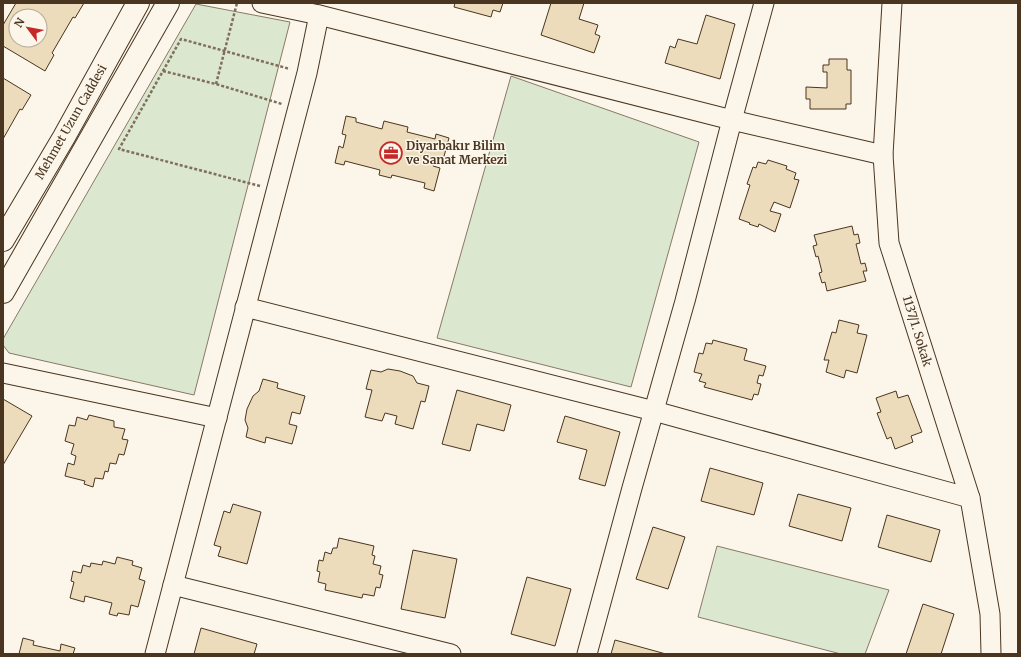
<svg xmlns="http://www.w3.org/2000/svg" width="1021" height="657" font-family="Merriweather,serif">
	<rect width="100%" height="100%" fill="#fbf6e9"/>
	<g fill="#dce7d0" stroke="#887966">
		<path d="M196 4 290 22 194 395 9 353 3 345V339Z"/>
		<path d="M511 76 699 142 631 387 437 338Z"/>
		<path d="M717 546 889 590 865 654H841L698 617Z"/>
	</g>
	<g fill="#ecdcbc" stroke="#4a3520" fill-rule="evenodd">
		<path d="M16 3H84L75 18 73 17 52 53 54 55 45 71 3 46V25ZM16 16H40V40H16Z"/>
		<path d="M455 3H503L500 12 493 10 491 17 454 7Z"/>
		<path d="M551 3H584L579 19 598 25 595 34 600 36 594 53 541 35Z"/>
		<path d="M706 15 735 24 720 79 665 63 670 46 675 48 678 39 697 44Z"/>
		<path d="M829 59H847V70H851V104H846V109H810V99H806V87L827 88V72H823V65H829Z"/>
		<path d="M3 78 31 95 22 110 20 109 3 139Z"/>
		<path d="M346 116 356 118V122L382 129 384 121 408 127 407 132 435 139 436 134 449 138 443 160 435 158 433 166 440 168 434 191 424 188 425 183 392 175 391 178 379 175 380 170 345 161 344 165 335 163 339 146 343 148 346 135 342 134Z"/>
		<path d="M768 160 787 166 786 169 796 173 794 179 799 180 790 208 774 202 770 211 781 214 775 232 759 224 758 227 749 224 750 223 739 219 750 185 747 184 753 167 756 168 758 162 766 164Z"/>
		<path d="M852 226 854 235 858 234 860 243 856 244 861 264 865 263 867 271H863L866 281 827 291 825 282 822 283 819 273 822 272 818 256 816 257 813 246 817 245 814 235Z"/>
		<path d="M839 320 859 325 857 333 867 335 857 373 846 370 844 378 826 372 829 360H824L832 332 836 333Z"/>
		<path d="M713 340 747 349 744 360 766 366 763 376 759 375 757 383 761 384 758 395 754 394 752 400 704 387 706 383 699 381 702 374 694 372 699 353 703 354 706 343 712 344Z"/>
		<path d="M388 369 400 371 413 376 417 383 429 386 425 402 421 401 413 429 395 424 397 416 385 413 382 421 365 417 372 390 366 389 371 370 381 372Z"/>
		<path d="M263 379 278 383 277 388 305 396 300 414 292 412 289 424 297 426 292 444 266 437 265 443 246 437 248 428 245 420 247 409 253 396 259 391Z"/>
		<path d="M457 390 511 405 504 431 477 424 470 451 442 444Z"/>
		<path d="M896 391 898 398 908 395 922 432 911 436 913 442 895 449 891 437 887 439 877 413 881 412 876 398Z"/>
		<path d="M3 399 32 416 3 465Z"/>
		<path d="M89 415 114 421V427L125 429 122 439 128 440 124 455 119 454 116 464 110 463 108 472 105 471 103 479 95 478 93 487 84 484 85 481 65 476 68 463 74 465 76 456 71 454 74 444 65 441 69 425 75 426 77 417 87 420Z"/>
		<path d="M565 416 620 432 605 486 579 479 587 450 557 442Z"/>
		<path d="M710 468 763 483 754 515 701 501Z"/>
		<path d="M798 494 851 508 842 541 789 526Z"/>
		<path d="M233 504 261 512 247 564 218 556 221 547 214 545 224 511 230 513Z"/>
		<path d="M887 515 940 530 931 562 878 547Z"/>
		<path d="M653 527 685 537 668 589 636 579Z"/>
		<path d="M339 538 374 546 372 555 375 556 373 564 381 566 379 574 383 575 380 588 376 587 374 596 363 594 362 598 325 590 326 584 318 582 320 572 317 571 319 560 323 561 325 552 331 554 333 548H337Z"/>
		<path d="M413 550 457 559 445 618 401 609Z"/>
		<path d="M117 557 133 561 132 565 142 568 139 579 145 581 138 607 131 605 129 615 118 613 117 616 109 614 112 603 85 596 84 602 70 598 74 582 71 581 73 571 81 573 83 565 90 567 91 563 102 565 103 561 115 564Z"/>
		<path d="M527 577 571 589 555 646 511 634Z"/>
		<path d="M923 604 954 614 941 654H906Z"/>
		<path d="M201 628 257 644 254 654H194Z"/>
		<path d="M23 638 34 641 33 645 60 651 61 644 75 648 73 654H19Z"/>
		<path d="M615 640 666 654H611Z"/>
	</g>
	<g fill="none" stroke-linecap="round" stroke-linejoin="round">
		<g stroke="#4a3520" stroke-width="21">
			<g id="minor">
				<path d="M262 3 319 15 732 120 883 155"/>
				<path d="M892 3 883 155 889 243 970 498 990 614 991 654"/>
				<path d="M245 307 654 411 970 498"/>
				<path d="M3 373 217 418"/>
				<path d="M173 585 451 654"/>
				<path d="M155 654 307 73 319 15"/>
				<path d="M587 654 632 488 685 301 732 120 764 3"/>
			</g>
		</g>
		<g stroke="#4a3520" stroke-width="24">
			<g id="major">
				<path d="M3 240 64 137 138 3"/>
				<path d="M3 292 168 3"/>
			</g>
		</g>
		<g stroke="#7f6f5c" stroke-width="2.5" stroke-dasharray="3 2" stroke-linecap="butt">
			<path d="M163 71 216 84 282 104"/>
			<path d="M216 84 237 3"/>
			<path d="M260 186 119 149 181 39 290 69"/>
		</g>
		<use href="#minor" stroke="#fbf6e9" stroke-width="19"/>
		<use href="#major" stroke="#fbf6e9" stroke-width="22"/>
	</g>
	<defs>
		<g id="office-ring" transform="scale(1.15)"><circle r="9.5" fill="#fbf6e9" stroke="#c62828" stroke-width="1.5"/><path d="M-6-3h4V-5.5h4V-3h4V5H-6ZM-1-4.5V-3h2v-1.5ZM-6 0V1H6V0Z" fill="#c62828"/></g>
	</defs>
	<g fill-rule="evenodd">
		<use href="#office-ring" x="391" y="153"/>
	</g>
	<g text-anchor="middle" stroke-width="3" stroke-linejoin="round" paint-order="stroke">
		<g font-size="12" fill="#4a3520" stroke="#fbf6e9">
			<text transform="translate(71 122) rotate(-60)" y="4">Mehmet Uzun Caddesi</text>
			<text transform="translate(917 331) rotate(73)" y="4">1137/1. Sokak</text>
		</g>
		<g font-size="12" font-weight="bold" fill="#4a3520" stroke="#fbf6e9" text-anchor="start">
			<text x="406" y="150">Diyarbakır Bilim<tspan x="406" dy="14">ve Sanat Merkezi</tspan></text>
		</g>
	</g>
	<rect width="1021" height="657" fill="none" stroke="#4a3520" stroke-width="8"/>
	<g transform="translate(28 28) rotate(302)"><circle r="19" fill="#fbf6e9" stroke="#b4a999"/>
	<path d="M0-3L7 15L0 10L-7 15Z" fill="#c62828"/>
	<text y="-6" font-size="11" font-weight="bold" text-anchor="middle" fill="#4a3520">N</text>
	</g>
</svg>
